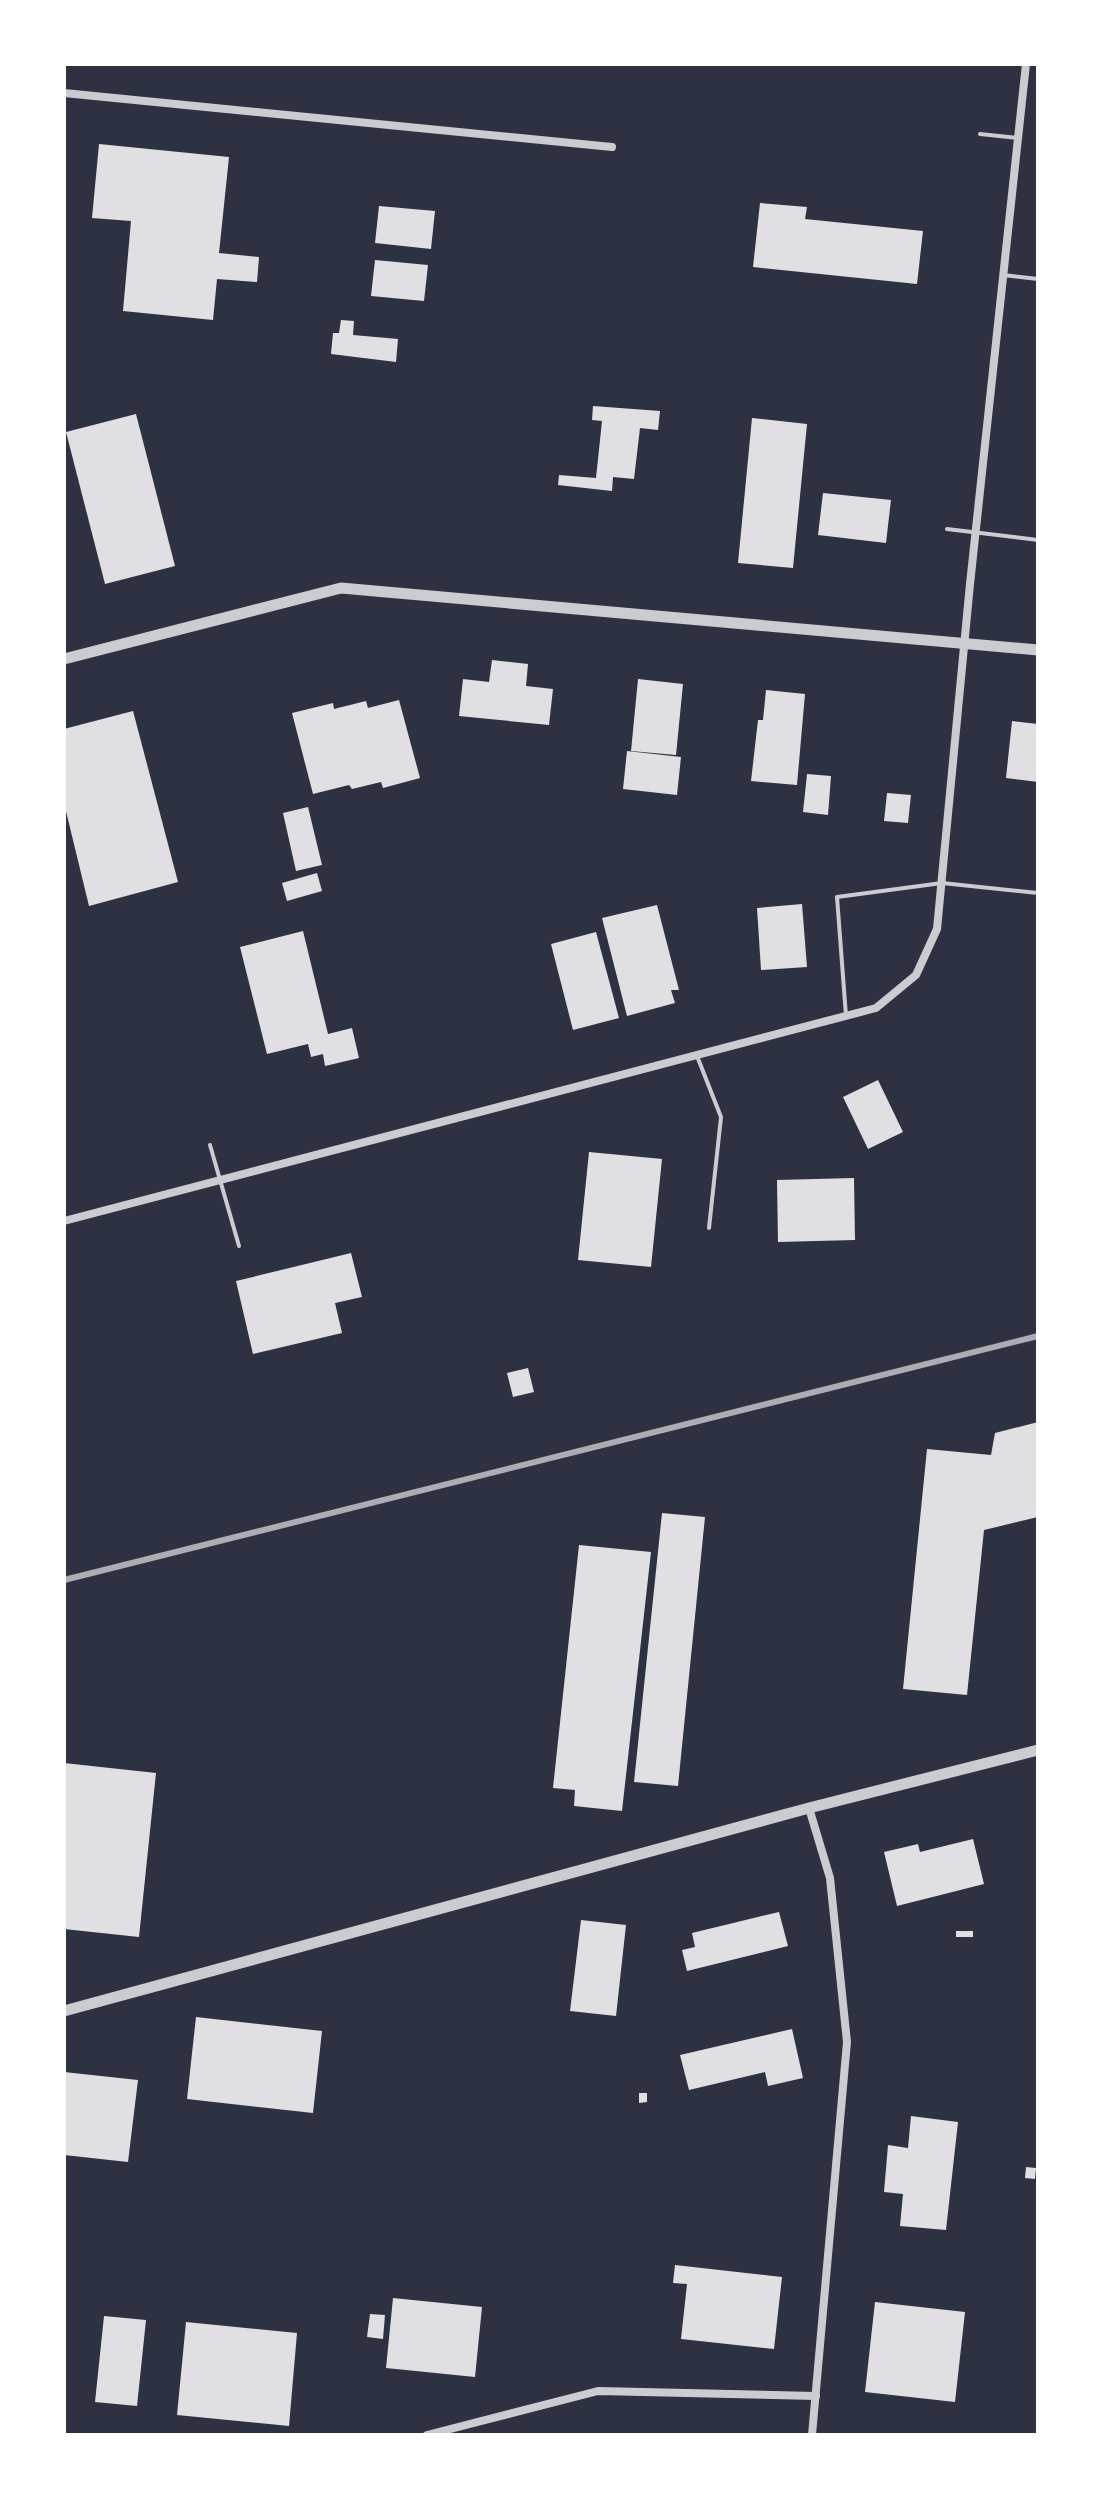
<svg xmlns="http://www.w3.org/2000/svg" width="1102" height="2499" font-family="Helvetica,sans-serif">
	<rect width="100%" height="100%" fill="#2d3142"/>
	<g fill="#e0e0e3">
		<path d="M99 144 229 157 219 253 259 257 257 282 217 279 213 320 123 311 131 221 92 218Z"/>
		<path d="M760 203 807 207 805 219 923 231 917 284 753 267Z"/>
		<path d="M379 206 435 211 431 249 375 243Z"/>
		<path d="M375 260 428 265 424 301 371 296Z"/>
		<path d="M341 320 354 321 353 335 398 339 396 362 331 354 333 333H339Z"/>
		<path d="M593 406 660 411 658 430 640 428 634 479 613 477 612 491 558 485 559 475 596 478 602 421 592 420Z"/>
		<path d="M136 414 175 566 105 584 66 432Z"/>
		<path d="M752 418 807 424 793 568 738 563Z"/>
		<path d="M823 493 891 500 886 543 818 535Z"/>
		<path d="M492 660 528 664 526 686 553 689 549 725 459 716 463 679 489 682Z"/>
		<path d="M638 679 683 684 676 755 631 751Z"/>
		<path d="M766 690 805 694 797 785 751 781 758 720H763Z"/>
		<path d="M399 700 420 778 383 788 381 782 352 789 349 785 313 794 292 713 333 703 334 709 366 701 368 708Z"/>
		<path d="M133 711 178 882 89 906 64 803V729Z"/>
		<path d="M1012 721 1038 724V782L1006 778Z"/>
		<path d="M627 751 681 757 677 795 623 789Z"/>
		<path d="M807 774 831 776 828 815 803 812Z"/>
		<path d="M887 793 911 795 908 823 884 821Z"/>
		<path d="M308 807 322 865 296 871 283 813Z"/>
		<path d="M317 873 322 891 287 901 282 883Z"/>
		<path d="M802 904 807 967 761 970 757 908Z"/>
		<path d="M657 905 679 990H671L675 1003 627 1016 602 918Z"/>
		<path d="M303 931 328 1034 352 1028 359 1058 325 1066 323 1054 311 1057 308 1044 267 1054 240 947Z"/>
		<path d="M596 932 619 1018 573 1030 551 944Z"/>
		<path d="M878 1080 903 1132 868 1149 843 1097Z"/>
		<path d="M589 1152 662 1159 651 1267 578 1260Z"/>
		<path d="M854 1178 855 1240 778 1242 777 1180Z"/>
		<path d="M351 1253 362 1297 335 1303 342 1333 253 1354 236 1281Z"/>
		<path d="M528 1368 534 1392 513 1397 507 1373Z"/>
		<path d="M1038 1422V1517L984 1530 967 1695 903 1689 927 1449 991 1455 995 1433Z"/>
		<path d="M662 1513 705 1517 678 1786 634 1782Z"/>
		<path d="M579 1545 651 1552 622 1811 574 1806 575 1790 553 1788Z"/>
		<path d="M64 1763 156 1773 139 1937 64 1929Z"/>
		<path d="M973 1839 984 1884 897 1906 884 1852 918 1844 920 1852Z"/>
		<path d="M779 1912 788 1946 687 1971 682 1950 695 1947 692 1933Z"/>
		<path d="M581 1920 626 1925 616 2016 570 2011Z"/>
		<rect x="956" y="1931" width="17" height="6"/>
		<path d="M196 2017 322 2031 313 2113 187 2099Z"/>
		<path d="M792 2029 803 2078 768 2086 765 2072 689 2090 680 2055Z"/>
		<path d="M64 2072 138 2080 128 2162 64 2155Z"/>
		<path d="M639 2093H647V2102L639 2103Z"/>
		<path d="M911 2116 958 2122 946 2230 900 2226 903 2194 884 2192 888 2145 908 2148Z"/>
		<path d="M1026 2167 1036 2168 1035 2179 1025 2178Z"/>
		<path d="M675 2265 782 2277 774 2349 681 2339 687 2284 673 2283Z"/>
		<path d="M393 2298 482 2307 475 2377 386 2368Z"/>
		<path d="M875 2302 965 2312 955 2402 865 2392Z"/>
		<path d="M370 2314 385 2315 383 2339 367 2337Z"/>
		<path d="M104 2316 146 2320 137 2406 95 2402Z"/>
		<path d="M186 2322 297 2333 289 2426 177 2415Z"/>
	</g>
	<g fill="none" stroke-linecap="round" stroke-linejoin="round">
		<g stroke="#caccd0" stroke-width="4">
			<path d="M980 134 1018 138"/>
			<path d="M1003 275 1038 279"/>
			<path d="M947 529 1038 540"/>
			<path d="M846 1016 837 897 942 883 1038 893"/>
			<path d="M697 1056 721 1117 709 1228"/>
			<path d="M210 1145 239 1246"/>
		</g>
		<g stroke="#caccd0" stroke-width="8">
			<path d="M64 93 612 147"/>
			<path d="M64 1221 876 1008 916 975 937 929 970 584 1026 64"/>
			<path d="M809 1808 830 1878 847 2042 812 2435"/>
			<path d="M427 2435 598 2391 816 2396"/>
		</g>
		<g stroke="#caccd0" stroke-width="11">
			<path d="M64 659 341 588 1038 650"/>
			<path d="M64 2011 809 1808 1038 1750"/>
		</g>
		<path stroke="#abadb3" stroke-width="6" d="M64 1580 1038 1336"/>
	</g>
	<rect width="1102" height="2499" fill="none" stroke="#ffffff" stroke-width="132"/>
</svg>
